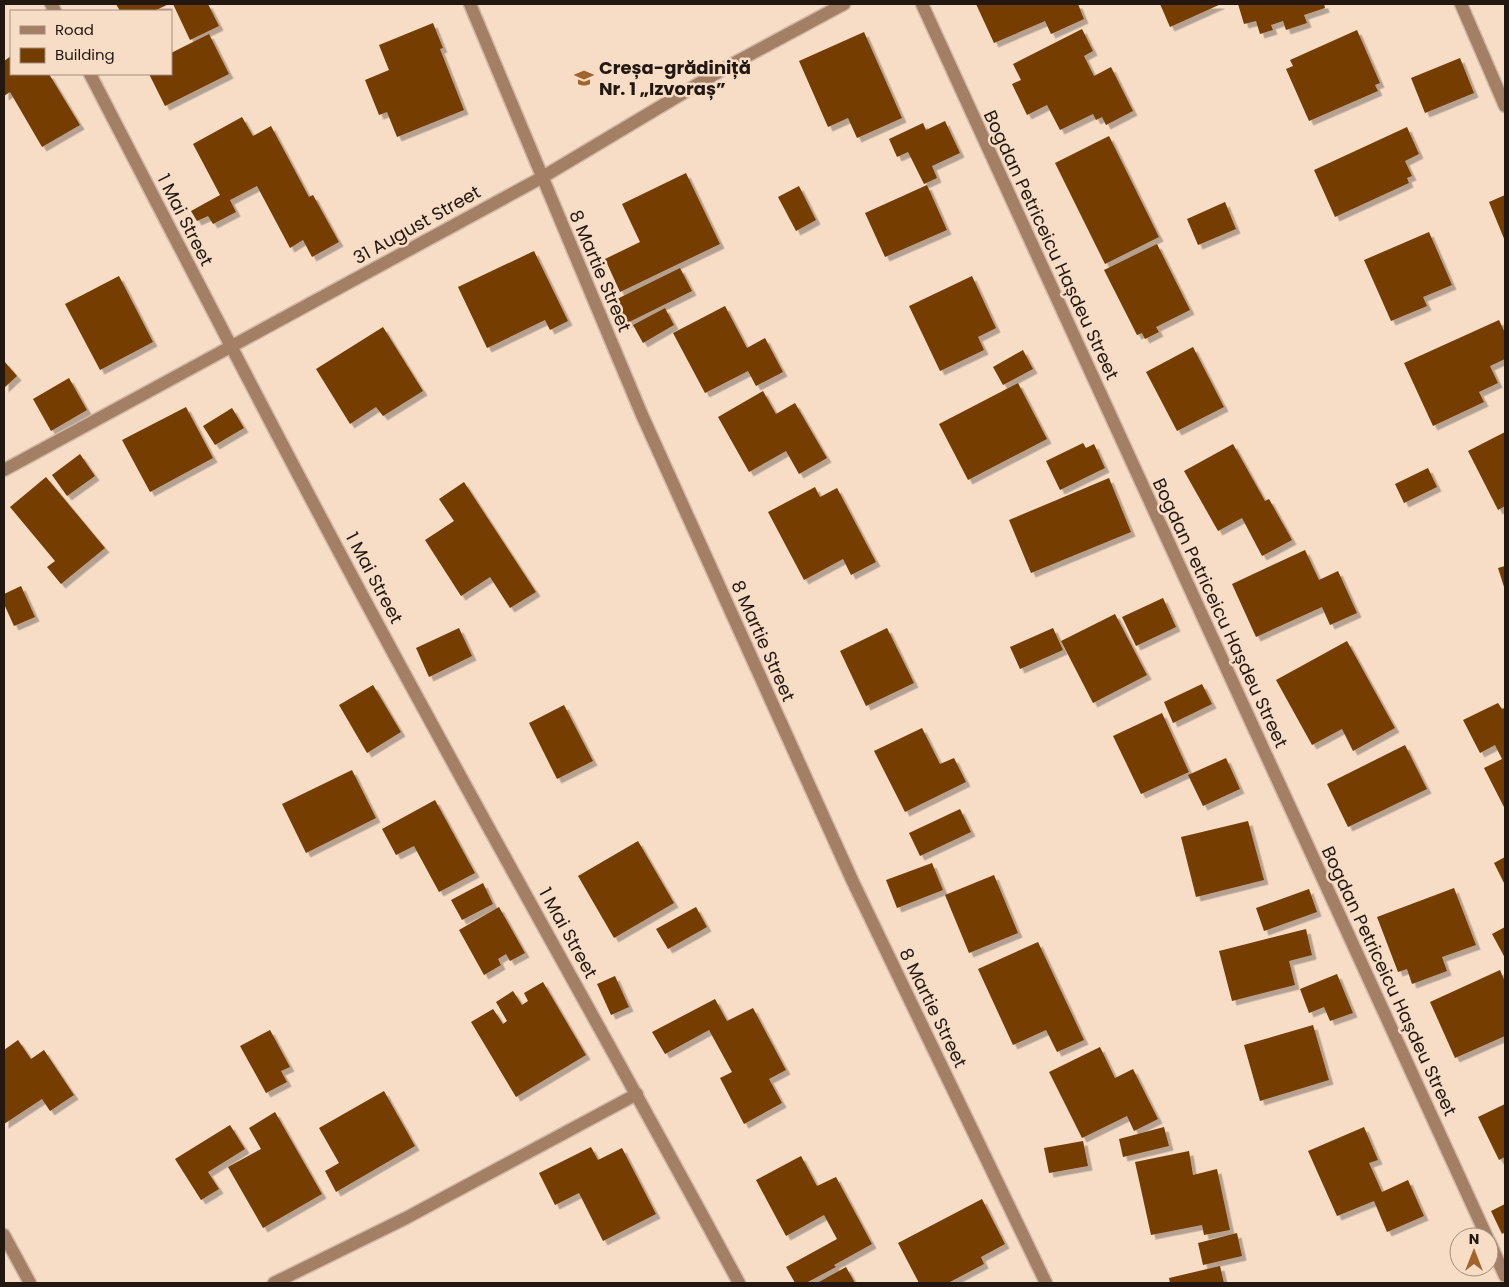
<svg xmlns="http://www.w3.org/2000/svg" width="1509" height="1287" font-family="Poppins,sans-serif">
	<defs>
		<filter id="shadow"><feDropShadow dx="4.5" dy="4.5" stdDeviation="0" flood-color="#0004"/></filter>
	</defs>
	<rect width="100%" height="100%" fill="#f7dcc6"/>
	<g fill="#743d00" filter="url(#shadow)">
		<path d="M116 4H169L154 11H120Z"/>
		<path d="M173 4H208L219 26 190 40Z"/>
		<path d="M976 4H1078L1084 19 1051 34 1045 21 994 43Z"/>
		<path d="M1160 4H1221L1170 27Z"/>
		<path d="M1238 4H1324L1325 8 1304 15 1307 23 1286 30 1283 21 1271 25 1273 30 1260 34 1256 21 1244 24Z"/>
		<path d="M433 23 443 48 440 49 464 110 397 137 387 112 379 115 365 80 389 70 379 45Z"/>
		<path d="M1082 29 1093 51 1084 56 1094 76 1111 67 1133 111 1106 125 1102 117 1096 120 1093 114 1060 130 1047 105 1027 115 1012 84 1021 80 1013 64Z"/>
		<path d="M1357 30 1380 83 1375 85 1378 91 1309 121 1286 69 1293 66 1290 60Z"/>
		<path d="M864 32 902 118 857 138 848 118 828 127 799 61Z"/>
		<path d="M209 34 229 74 165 106 149 74H171V53Z"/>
		<path d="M11 56V74H49L80 125 42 147 10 92 4 96V61Z"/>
		<path d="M1460 58 1474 93 1425 113 1411 78Z"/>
		<path d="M242 117 253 136 271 126 309 197 313 195 339 242 312 257 303 240 290 248 257 186 230 200 236 212 213 224 208 216 197 221 191 211 220 195 193 144Z"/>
		<path d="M945 121 960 153 932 166 937 178 924 184 908 152 897 157 889 139 923 123 926 130Z"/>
		<path d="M1407 127 1419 154 1405 161 1412 176 1407 178 1409 183 1335 217 1314 170Z"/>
		<path d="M1109 136 1159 237 1105 264 1055 163Z"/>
		<path d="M686 173 720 244 620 292 605 259 640 242 622 204Z"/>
		<path d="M927 185 947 230 885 257 865 213Z"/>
		<path d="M799 186 816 220 796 231 778 197Z"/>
		<path d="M1505 195V241L1489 202Z"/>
		<path d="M1225 202 1236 229 1198 245 1187 219Z"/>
		<path d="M1429 232 1452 285 1423 297 1427 306 1391 321 1364 260Z"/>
		<path d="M1157 244 1190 310 1156 327 1159 332 1145 339 1142 333 1137 335 1104 270Z"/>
		<path d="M534 251 568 321 550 330 545 320 487 348 458 287Z"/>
		<path d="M680 268 692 291 623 325 611 302Z"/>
		<path d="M119 276 153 342 100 370 65 304Z"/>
		<path d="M972 276 996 328 978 337 984 350 940 371 909 306Z"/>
		<path d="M725 306 747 348 765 338 783 372 756 386 748 371 705 393 673 333Z"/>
		<path d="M665 308 674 325 643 343 633 325Z"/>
		<path d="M1499 320 1505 333V359L1490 366 1498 383 1479 392 1484 402 1433 426 1404 363Z"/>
		<path d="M383 327 423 391 383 416 376 407 350 424 316 369Z"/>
		<path d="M1193 347 1224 407 1177 431 1146 372Z"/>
		<path d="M1023 350 1033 369 1003 385 993 367Z"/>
		<path d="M4 361 17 376 4 388Z"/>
		<path d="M69 378 87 410 51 431 33 399Z"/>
		<path d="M1018 383 1047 439 968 480 939 424Z"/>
		<path d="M763 391 776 414 795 403 827 458 799 474 786 451 749 472 718 417Z"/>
		<path d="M186 407 213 458 150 492 122 440Z"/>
		<path d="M232 408 244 428 215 445 203 426Z"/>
		<path d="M1505 432V506L1498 510 1468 451Z"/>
		<path d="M1083 443 1086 448 1094 444 1105 468 1060 490 1046 461Z"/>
		<path d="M1233 444 1265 501 1269 499 1292 540 1262 556 1242 518 1218 531 1184 471Z"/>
		<path d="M80 454 95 476 67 496 52 475Z"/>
		<path d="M1428 468 1437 487 1404 503 1395 484Z"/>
		<path d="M46 477 105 548 61 584 47 567 55 561 10 507Z"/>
		<path d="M1109 478 1131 532 1031 573 1009 520Z"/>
		<path d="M464 482 536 592 510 608 490 577 461 596 425 540 454 521 439 499Z"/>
		<path d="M815 487 820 497 837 488 876 562 851 575 843 559 804 580 768 512Z"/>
		<path d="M1305 550 1319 580 1338 571 1357 613 1330 625 1322 607 1256 637 1232 584Z"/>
		<path d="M1505 566V590L1498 568Z"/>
		<path d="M21 586 35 617 14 626 4 604V594Z"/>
		<path d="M1163 598 1176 627 1136 646 1122 617Z"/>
		<path d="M1115 614 1147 675 1093 703 1061 641Z"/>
		<path d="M459 628 472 656 429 677 416 648Z"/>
		<path d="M887 628 914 683 866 706 840 651Z"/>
		<path d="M1053 628 1063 650 1020 669 1010 647Z"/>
		<path d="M1347 641 1395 728 1353 751 1342 729 1312 745 1276 680Z"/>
		<path d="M1202 684 1212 704 1173 723 1164 702Z"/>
		<path d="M373 685 401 732 367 753 339 705Z"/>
		<path d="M1498 703 1502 709 1505 708V809L1484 768 1502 759 1495 745 1480 753 1463 720Z"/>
		<path d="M564 705 593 761 557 779 529 723Z"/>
		<path d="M1162 713 1189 772 1141 794 1113 736Z"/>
		<path d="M922 728 940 764 954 758 966 782 905 812 874 751Z"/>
		<path d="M1405 745 1427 789 1348 827 1327 784Z"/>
		<path d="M1226 758 1240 789 1203 806 1188 775Z"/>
		<path d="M352 770 376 818 306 853 282 804Z"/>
		<path d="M435 800 475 873 439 892 414 846 396 855 382 829Z"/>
		<path d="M960 809 971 832 920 856 909 833Z"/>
		<path d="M1248 821 1264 880 1196 897 1181 837Z"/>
		<path d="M638 841 674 903 614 938 578 876Z"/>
		<path d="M1505 857V885L1494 863Z"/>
		<path d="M932 863 943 890 897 908 886 880Z"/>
		<path d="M994 875 1018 933 969 953 945 895Z"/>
		<path d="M483 883 493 904 462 920 451 900Z"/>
		<path d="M1454 888 1476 945 1442 957 1447 971 1412 984 1407 969 1398 972 1377 917Z"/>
		<path d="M1309 889 1317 912 1264 931 1256 908Z"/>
		<path d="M499 907 525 953 510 961 506 954 498 959 501 965 484 975 459 930Z"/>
		<path d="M696 907 707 927 668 949 656 929Z"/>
		<path d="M1505 927V958L1492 934Z"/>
		<path d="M1306 929 1312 955 1289 961 1295 985 1232 1001 1219 951Z"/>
		<path d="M1038 942 1084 1040 1057 1052 1046 1030 1013 1045 978 969Z"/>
		<path d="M1500 970 1505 982V1036L1455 1058 1430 1002Z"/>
		<path d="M1337 974 1353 1013 1330 1021 1324 1007 1309 1013 1300 989Z"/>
		<path d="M615 976 629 1007 611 1015 597 984Z"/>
		<path d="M543 982 586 1055 516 1097 471 1022 493 1009 503 1024 507 1021 496 1002 513 991 522 1005 528 1001 524 993Z"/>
		<path d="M715 999 727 1021 753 1008 786 1070 769 1079 782 1103 744 1124 720 1078 732 1072 709 1030 665 1054 652 1032Z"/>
		<path d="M1313 1025 1329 1080 1260 1101 1244 1045Z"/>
		<path d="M270 1030 290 1067 281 1071 287 1082 266 1093 240 1046Z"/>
		<path d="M18 1040 31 1059 44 1050 74 1095 50 1111 42 1099 4 1124V1050Z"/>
		<path d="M1100 1047 1115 1078 1133 1069 1158 1119 1134 1131 1127 1116 1082 1138 1049 1072Z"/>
		<path d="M384 1091 415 1146 336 1192 325 1171 339 1163 319 1128Z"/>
		<path d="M1505 1104V1157L1499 1160 1478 1117Z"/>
		<path d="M275 1112 322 1194 263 1228 228 1167 261 1149 249 1128Z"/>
		<path d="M230 1125 245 1149 208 1172 219 1189 201 1200 175 1159Z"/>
		<path d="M1164 1127 1169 1146 1123 1157 1119 1139Z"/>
		<path d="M1364 1127 1378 1160 1369 1163 1382 1192 1408 1180 1424 1216 1387 1232 1374 1201 1337 1216 1308 1151Z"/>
		<path d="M1083 1141 1088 1166 1049 1173 1044 1148Z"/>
		<path d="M591 1147 598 1160 622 1148 656 1214 603 1241 579 1193 555 1205 539 1173Z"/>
		<path d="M1189 1151 1193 1175 1217 1169 1230 1230 1204 1235 1202 1225 1151 1235 1135 1162Z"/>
		<path d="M801 1156 817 1186 836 1177 872 1244 834 1265 836 1267 806 1283H795L786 1267 837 1239 824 1215 786 1236 756 1180Z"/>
		<path d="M982 1199 1005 1244 981 1257 984 1264 948 1283H919L898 1243Z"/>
		<path d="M1505 1204V1232L1502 1234 1491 1211Z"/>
		<path d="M1237 1233 1242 1256 1203 1265 1198 1243Z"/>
		<path d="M1220 1266 1224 1283H1170L1169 1278Z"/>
		<path d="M846 1267 855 1283H817Z"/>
	</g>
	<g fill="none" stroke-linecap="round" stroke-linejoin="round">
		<g stroke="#d1b9a5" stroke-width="15">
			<g id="street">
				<path d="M51 4 55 11"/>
				<path d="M470 4 642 415 853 882 1046 1283"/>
				<path d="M922 4 1487 1237"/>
				<path d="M1461 4 1505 106"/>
				<path d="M90 74C201 288 311 503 427 715 530 905 637 1093 739 1283"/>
				<path d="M4 470 541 178 725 68 844 4"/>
				<path d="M4 1235 30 1283"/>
				<path d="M1489 1241 1505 1276"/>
				<path d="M274 1283 406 1218 637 1094"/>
			</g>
		</g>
		<use href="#street" stroke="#a27f65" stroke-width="12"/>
	</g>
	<defs>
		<g id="school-bare" transform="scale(1.5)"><path d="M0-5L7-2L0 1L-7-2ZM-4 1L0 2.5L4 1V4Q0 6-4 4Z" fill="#a3642b" stroke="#f7dcc6" stroke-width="2.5" paint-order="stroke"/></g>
	</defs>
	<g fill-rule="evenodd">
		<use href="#school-bare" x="584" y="78"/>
	</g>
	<g text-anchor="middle" stroke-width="5" stroke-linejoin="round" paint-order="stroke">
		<g font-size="18" font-weight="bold" fill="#221811" stroke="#f7dcc6" text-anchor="start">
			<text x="599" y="74">Creșa-grădiniță<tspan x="599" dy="21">Nr. 1 „Izvoraș”</tspan></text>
		</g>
		<g font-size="18" fill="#221811" stroke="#f7dcc6">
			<text transform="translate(185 220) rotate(63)" y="6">1 Mai Street</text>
			<text transform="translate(417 225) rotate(-29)" y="6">31 August Street</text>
			<text transform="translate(1051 245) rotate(65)" y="6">Bogdan Petriceicu Hașdeu Street</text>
			<text transform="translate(600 271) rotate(67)" y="6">8 Martie Street</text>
			<text transform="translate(374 578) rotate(62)" y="6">1 Mai Street</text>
			<text transform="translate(1220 613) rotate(65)" y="6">Bogdan Petriceicu Hașdeu Street</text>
			<text transform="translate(763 641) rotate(66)" y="6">8 Martie Street</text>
			<text transform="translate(568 933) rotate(61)" y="6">1 Mai Street</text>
			<text transform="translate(1389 981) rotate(65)" y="6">Bogdan Petriceicu Hașdeu Street</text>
			<text transform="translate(933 1008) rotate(64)" y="6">8 Martie Street</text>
		</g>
	</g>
	<rect width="1509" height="1287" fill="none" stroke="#221811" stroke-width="10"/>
	<rect x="10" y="10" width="162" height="65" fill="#f7dcc6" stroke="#a28e7e"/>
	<rect x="20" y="26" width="25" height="8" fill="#a27f65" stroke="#a28e7e"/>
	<text x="55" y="35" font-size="15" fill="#221811">Road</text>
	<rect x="20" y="48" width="25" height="15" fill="#743d00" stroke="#a28e7e"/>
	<text x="55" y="60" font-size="15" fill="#221811">Building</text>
	<g transform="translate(1474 1252)"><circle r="24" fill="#f7dcc6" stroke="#a28e7e"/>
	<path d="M0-4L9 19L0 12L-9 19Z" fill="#a3642b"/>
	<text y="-8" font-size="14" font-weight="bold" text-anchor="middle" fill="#221811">N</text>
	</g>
</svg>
